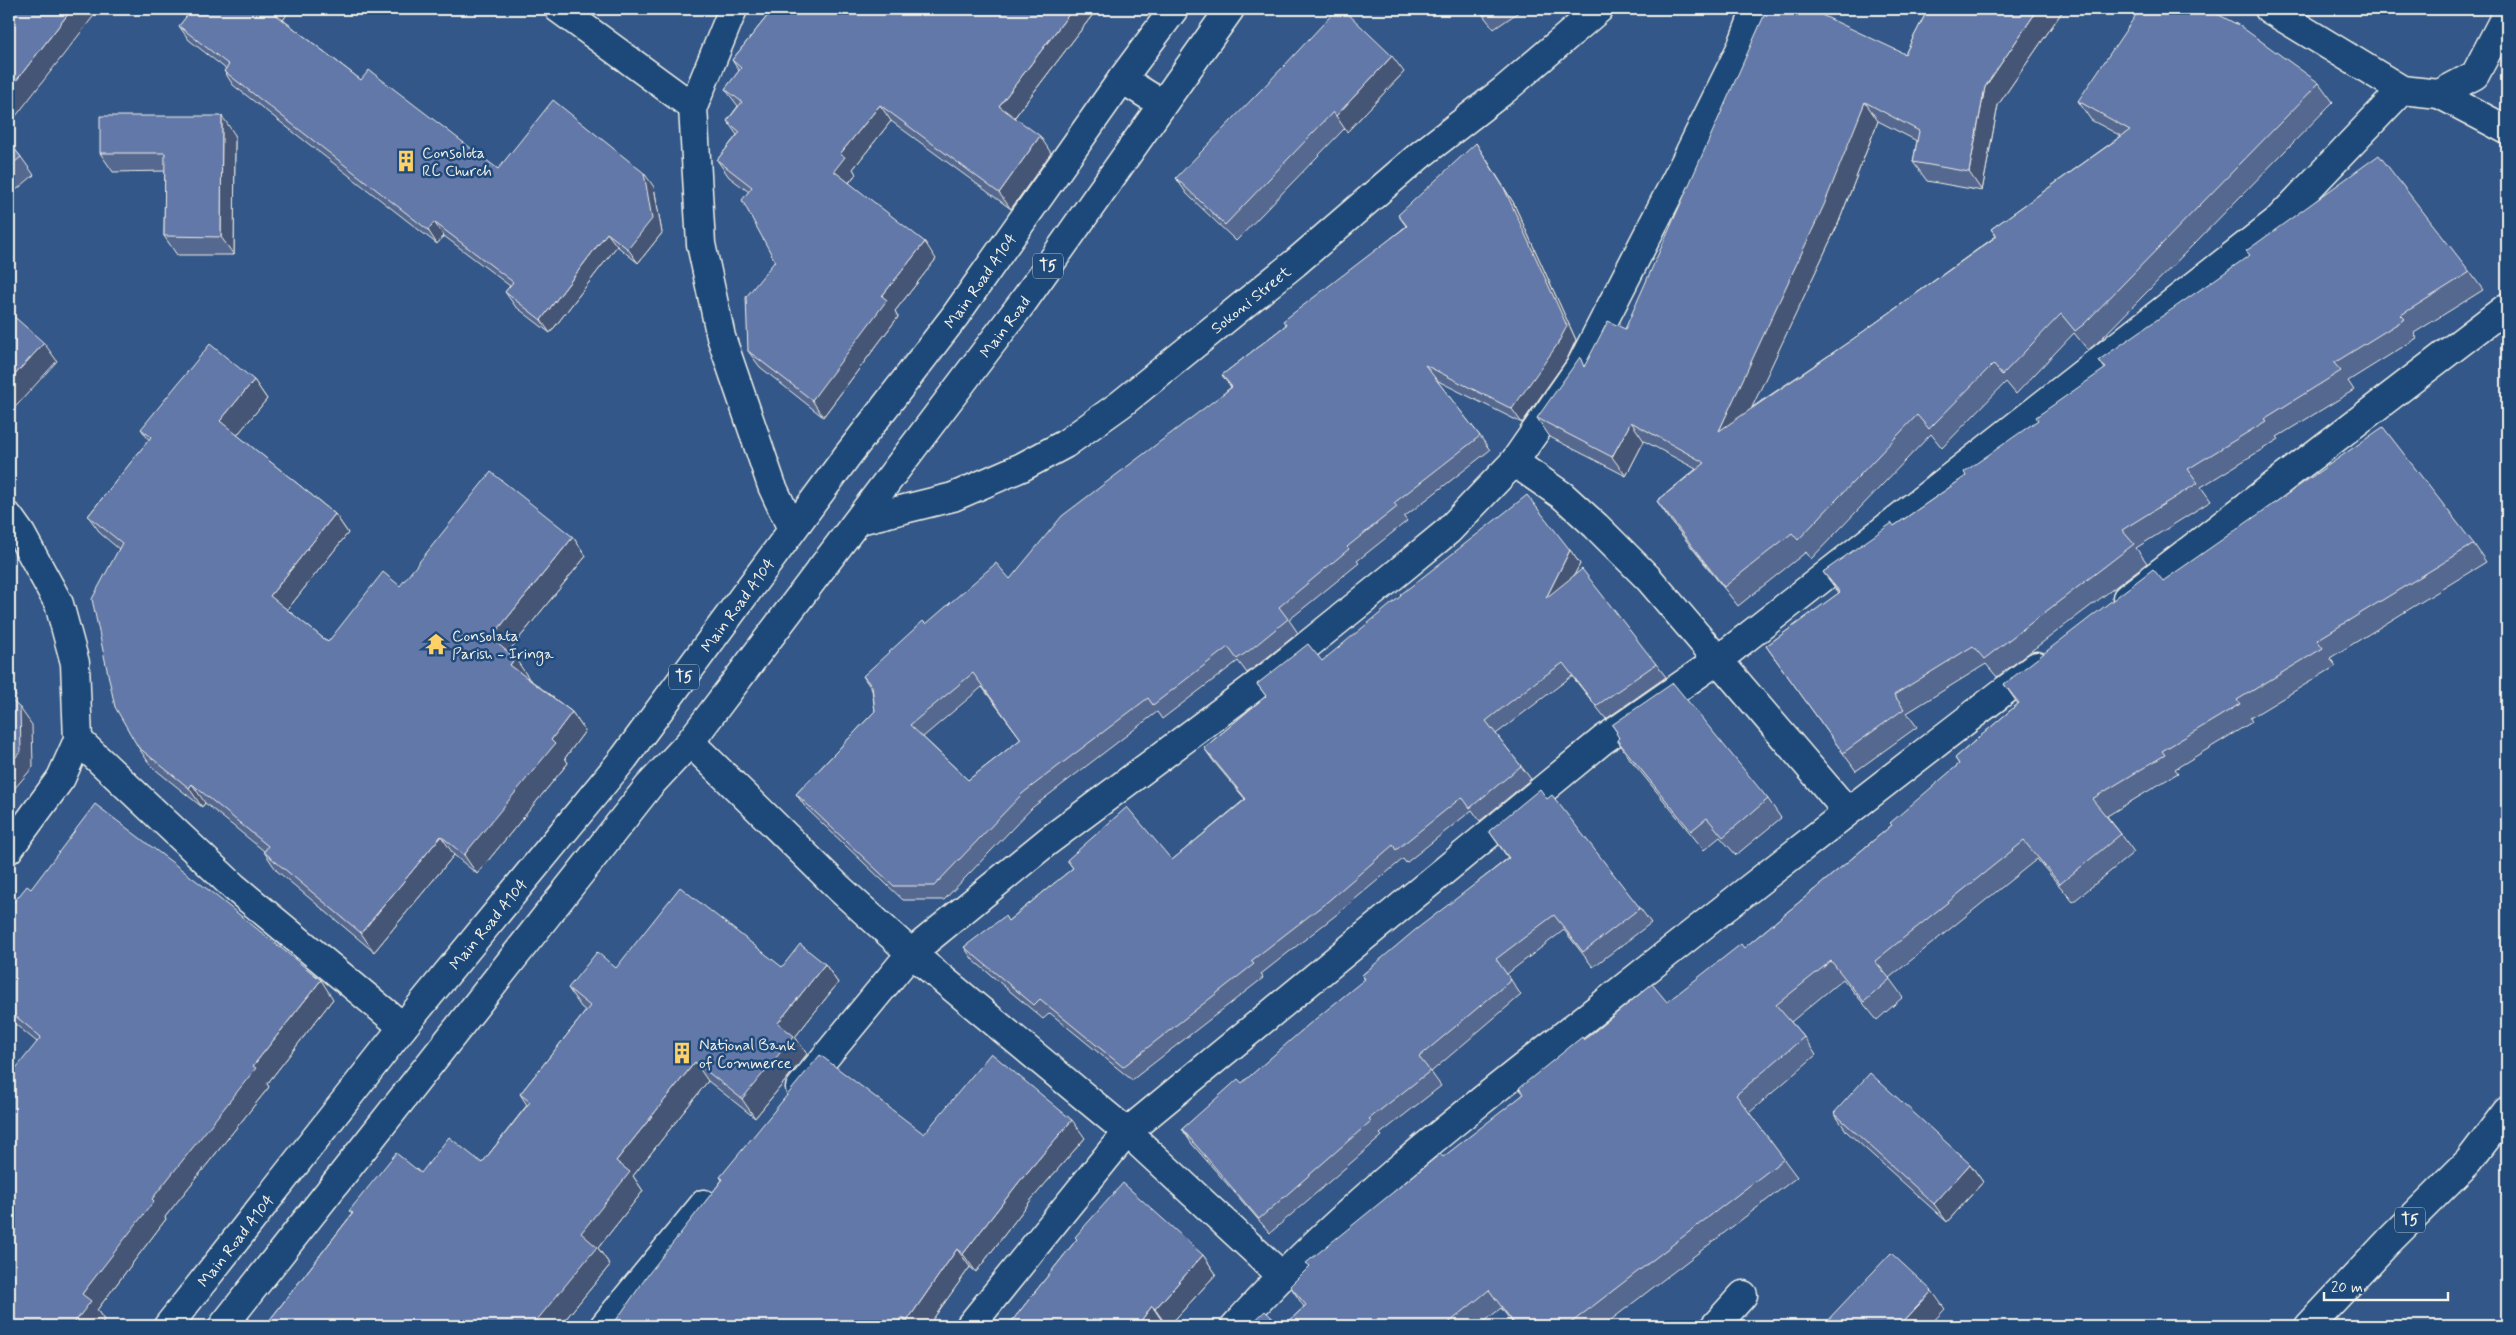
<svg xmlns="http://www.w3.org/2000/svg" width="2516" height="1335" font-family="Mynerve,sans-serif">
	<rect width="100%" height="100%" fill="#325788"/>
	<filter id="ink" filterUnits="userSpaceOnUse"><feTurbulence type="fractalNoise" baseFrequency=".02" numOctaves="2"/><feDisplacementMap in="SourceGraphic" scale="10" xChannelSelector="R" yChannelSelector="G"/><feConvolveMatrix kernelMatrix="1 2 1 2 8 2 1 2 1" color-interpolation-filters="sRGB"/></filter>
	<g filter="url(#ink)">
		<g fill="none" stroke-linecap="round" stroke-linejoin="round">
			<g stroke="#f4f1e8" stroke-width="31">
				<g id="minor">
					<path d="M559 9 693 107"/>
					<path d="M733 9 693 107 701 244 721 337 772 486 792 529"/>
					<path d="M2269 9 2402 90 2439 94 2475 75 2507 13"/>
					<path d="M2439 94 2507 130"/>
					<path d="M1514 462 1563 496 1596 526 1649 579 1847 811"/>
					<path d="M9 517 21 534 59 604 75 663 78 740 61 778 9 849"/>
					<path id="s1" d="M860 520 953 497 1022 467 1065 444 1121 404 1295 263 1419 156 1503 91 1599 9"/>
					<path d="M2127 598 2507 307"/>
					<path d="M78 740 234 887 403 1027"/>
					<path d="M690 742 840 889 911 953 1127 1132 1281 1275"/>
					<path d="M800 1088 911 953 1048 841 1269 676 1392 577 1448 531 1514 462 1580 367 1685 162 1741 48 1756 9"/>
					<path d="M604 1326 704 1204"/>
					<path d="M970 1326 1127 1132 1603 740 1718 660 2277 221 2402 90"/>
					<path d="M1235 1326C1342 1207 1470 1109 1596 1010 1742 894 1889 779 2037 666"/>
					<path d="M1715 1326 1743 1295"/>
				</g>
			</g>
			<g stroke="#f4f1e8" stroke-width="31">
				<g id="trunk">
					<path d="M1122 79 1162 104"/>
					<path id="s2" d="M168 1326 403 1027 624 758 847 456 955 316 1122 79 1174 9"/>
					<path id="s3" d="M223 1326 649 786 690 742 1023 302 1230 9"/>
					<path d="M2309 1326 2389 1241 2469 1161 2507 1111"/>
				</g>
			</g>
			<use href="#minor" stroke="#1f4a7a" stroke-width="28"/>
			<use href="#trunk" stroke="#1f4a7a" stroke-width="28"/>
		</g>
		<g fill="#546790" stroke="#f4f1e8" fill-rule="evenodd">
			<path d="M185 9H285L288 13 283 20 361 80 498 169 654 187 662 233 638 263 617 246 550 333 515 306 505 292 510 286 444 236 437 244 233 85 224 71 226 69 189 40 179 26 190 13Z"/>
			<path d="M773 9H1097L1015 117 1051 153 1011 209 891 121 853 169 856 174 849 183 936 259 895 311 898 317 823 417 760 367 748 351 775 261 749 192 729 177 717 160 737 135 727 121 738 106 725 89 739 71 732 60Z"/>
			<path d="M1478 9H1523L1494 29Z"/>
			<path d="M1928 9H2064L1998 105 1982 191 1927 181 1913 162 1917 141 1878 121 1838 224 1751 408 1853 339 1996 236 1991 229 2121 136 2091 120 2078 101 2319 83 2333 102 2097 343 2088 350 2074 333 2016 394 2006 382 1942 448 1931 434 1811 559 1806 552 1738 606 1670 520 1657 501 1696 469 1644 441 1626 476 1550 437 1537 418 1585 365 1625 329 1905 54Z"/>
			<path d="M1404 72 1347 132 1344 129 1236 241 1187 194 1176 178Z"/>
			<path d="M235 135 234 255H177L164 236 165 171 113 172 100 153Z"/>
			<path d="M9 142 21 157 34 175 9 196Z"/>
			<path d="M1485 157 1513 202 1576 340 1567 359 1522 423 1436 380 1480 436 1490 450 1404 517 1407 521 1357 561 1359 563 1289 620 1298 633 1259 664 1247 673 1238 661 1162 719 1157 712 1033 807 944 900H903L806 808 796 794 875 711 872 690 863 676 926 624 1010 579 1231 387 1222 375 1286 325 1406 226 1398 215ZM982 687 1021 739 968 780 923 737Z"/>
			<path d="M2470 272 2483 290 2414 333 2417 338 2348 381 2354 390 2277 437 2279 439 2201 487 2211 501 2136 548 2147 563 1997 677 1986 664 1907 713 1917 727 1856 771 1766 646 1839 593 1823 572 1894 526 1966 476 2105 369 2099 360Z"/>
			<path d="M254 380 267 399 237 435 335 514 348 533 287 610 328 642 400 586 573 537 586 556 508 652 528 677V678L572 712 585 731 565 758 568 763 477 874 454 855 374 952 277 871 264 852V851L205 803 202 807 151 766 138 747 119 549 101 534 88 516 149 440 141 429Z"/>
			<path d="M2474 544 2486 562 2330 658 2336 666 2250 718 2252 722 2175 769 2178 773 2107 816 2121 834 2134 852 2073 902 2037 859 1889 978 1903 997 1877 1020 1843 979 1791 1022 1804 1037 1816 1055 1749 1113 1797 1177 1603 1326H1515L1501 1308 1479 1326H1284L1304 1307 1290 1286 1524 1094 1519 1088 1584 1040 1667 1002 1744 948 1892 825 1959 764 1955 758 2018 704 2004 684 2163 581Z"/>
			<path d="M1570 550 1580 564 1574 575 1656 664 1666 677 1606 719 1572 676 1547 695 1496 734 1531 779 1480 821 1472 810 1406 863 1403 859 1336 915 1261 974 1263 978 1132 1080 1050 1013 1043 1019 973 960 964 947 1008 921 1073 868 1067 860H1172L1245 799 1214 762 1204 748 1266 696 1257 684 1322 661Z"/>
			<path d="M1612 725 1768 799 1781 818 1736 855 1720 837 1704 850 1630 759 1617 740 1619 738 1617 732Z"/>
			<path d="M1547 799 1640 908 1651 923 1593 967 1564 930 1507 974 1521 995 1431 1072 1441 1086 1380 1134 1382 1136 1270 1233 1192 1144 1182 1129 1242 1083 1365 980 1362 975 1508 858 1489 831Z"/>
			<path d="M31 889 333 999 267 1084 269 1087 165 1217 166 1219 97 1310 104 1320 99 1326H9L37 1042 9 1019V908Z"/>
			<path d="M825 964 838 983 795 1037 807 1054 755 1118 708 1081 633 1176 643 1191 598 1248 610 1265 560 1326H265L352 1214 349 1211 421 1173 482 1163 527 1105 520 1094 586 1011 581 1007 568 988 616 968 782 967Z"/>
			<path d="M1834 1113 1970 1164 1983 1182 1947 1222 1847 1132Z"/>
			<path d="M924 1134 1085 1138 1031 1200 976 1272 970 1267 928 1326H612L722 1180 720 1177Z"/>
			<path d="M1075 1237 1203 1255 1216 1274 1169 1326H1167L1165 1325 1164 1326H1004H1008L1077 1239Z"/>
		</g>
		<g fill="#455476" stroke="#f4f1e8">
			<path d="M72 9H99L9 125V90Z"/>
			<path d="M271 9H285L288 13 280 24 270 10Z"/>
			<path d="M1073 9H1097L1011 122 999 106Z"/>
			<path d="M2038 9H2064L1998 105 1982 191 1969 172 1985 87Z"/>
			<path d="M1392 56 1404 72 1347 132 1336 116Z"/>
			<path d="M1865 102 1878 121 1838 224 1732 450 1719 431Z"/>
			<path d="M880 105 891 121 853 169 856 174 845 187 834 171 840 154Z"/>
			<path d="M222 116 235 135 234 255 221 237Z"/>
			<path d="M1040 136 1051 153 1011 209 999 193Z"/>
			<path d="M1476 143 1513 202 1576 340 1567 359 1522 423 1512 409Z"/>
			<path d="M644 173 654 187 662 233 638 263 628 249Z"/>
			<path d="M434 222 444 236 437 244 428 230Z"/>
			<path d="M607 233 617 246 550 333 541 320Z"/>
			<path d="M925 242 936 259 895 311 898 317 823 417 812 400 882 296Z"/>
			<path d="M44 343 57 361 9 414V381Z"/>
			<path d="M254 380 267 399 233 440 220 421Z"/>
			<path d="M1631 422 1644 441 1626 476 1612 457Z"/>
			<path d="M335 514 348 533 283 615 270 596Z"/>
			<path d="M573 537 586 556 504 657 491 638Z"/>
			<path d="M1570 550 1580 564 1555 611 1546 598Z"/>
			<path d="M515 658 528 677 523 683 510 665Z"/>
			<path d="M9 685 16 696 9 705Z"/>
			<path d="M20 708 32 725 33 767 9 795V765Z"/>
			<path d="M572 712 585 731 565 758 568 763 477 874 464 855Z"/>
			<path d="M192 784 205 803 202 807 189 788Z"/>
			<path d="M441 836 454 855 374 952 361 933Z"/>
			<path d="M825 964 838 983 795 1037 807 1054 755 1118 742 1099 778 1023Z"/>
			<path d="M321 980 333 999 267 1084 269 1087 165 1217 166 1219 97 1310 104 1320 99 1326H72L82 1294 152 1199 253 1066Z"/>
			<path d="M695 1062 708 1081 633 1176 643 1191 598 1248 610 1265 560 1326H532L616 1161Z"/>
			<path d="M1072 1120 1085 1138 1031 1200 976 1272 963 1254 1019 1182Z"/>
			<path d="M1970 1164 1983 1182 1947 1222 1934 1204Z"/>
			<path d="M957 1249 970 1267 928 1326H910L907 1321Z"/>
			<path d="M1203 1255 1216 1274 1169 1326H1167L1155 1309Z"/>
			<path d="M1932 1291 1945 1309 1929 1326H1899Z"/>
			<path d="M1152 1306 1165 1325 1164 1326H1137Z"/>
			<path d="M902 1317 908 1326H895Z"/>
		</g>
		<g fill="#6278a8" stroke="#f4f1e8" fill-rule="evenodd">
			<path d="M9 9H72L9 90Z"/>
			<path d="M192 9H271L270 10 361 80 369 70 498 169 553 100 644 173 652 219 628 249 607 233 541 320 505 292 513 282 434 222 428 230 224 71 229 65 179 26Z"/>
			<path d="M773 9H1073L999 106 1040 136 999 193 880 105 840 154 845 157 834 171 925 242 882 296 887 300 812 400 748 351 746 297 775 261 742 200 752 187 717 160 740 132 727 121 742 102 725 89 741 68 732 60Z"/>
			<path d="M1337 9H1343L1392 56 1336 116 1333 112 1225 225 1176 178 1284 66Z"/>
			<path d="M1479 9H1495L1485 16Z"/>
			<path d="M1767 9H1809L1905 54 1928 9H2038L1985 87 1969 172 1913 162 1919 131 1865 102 1824 205 1719 431 1853 339 1997 236 1991 229 2130 130 2078 101 2140 9H2208L2240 26 2319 83 2084 324 2075 331 2061 314 2002 375 1993 364 1929 429 1917 415 1798 540 1792 533 1724 587 1657 501 1705 463 1631 422 1612 457 1537 418 1580 357 1584 367 1608 321 1625 329Z"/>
			<path d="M100 116H222L221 237 164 236 165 153H100Z"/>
			<path d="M9 142 21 157 9 167Z"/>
			<path d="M1476 143 1504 188 1567 326 1557 345 1512 409 1425 365 1480 436 1394 503 1397 507 1347 547 1349 549 1279 607 1288 619 1250 650 1237 659 1228 647 1153 705 1148 698 1023 793 934 886H894L796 794 875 711 872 686 863 676 923 621 926 624 996 563 1010 579 1062 516 1232 387 1222 375 1286 325 1283 321 1407 226 1398 215ZM973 673 1021 739 968 780 910 725Z"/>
			<path d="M2379 155 2470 272 2401 315 2405 319 2334 363 2341 371 2264 419 2266 421 2188 469 2198 483 2122 530 2134 544 1984 659 1973 646 1894 695 1904 709 1843 753 1766 646 1840 592 1823 572 1892 523 1894 526 1966 476 1964 472 2038 420 2036 417 2106 368 2099 360 2250 255 2246 251Z"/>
			<path d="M9 312 44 343 9 381Z"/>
			<path d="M210 344 254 380 220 421 335 514 270 596 328 642 383 572 400 586 491 472 573 537 491 638 515 658 510 665 572 712 551 740 555 744 464 855 441 836 361 933 264 852 268 846 192 784 189 788 138 747 115 707 92 599 122 543 88 516 151 437 141 429Z"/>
			<path d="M2383 427 2474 544 2317 640 2323 648 2237 700 2240 704 2162 751 2165 755 2092 799 2121 834 2060 884 2024 841 1875 961 1890 979 1864 1002 1831 961 1776 1005 1804 1037 1736 1095 1784 1159 1567 1326H1516L1489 1290 1445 1326H1284L1306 1305 1290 1286 1310 1266 1306 1263 1440 1154 1443 1157 1524 1094 1519 1088 1582 1037 1584 1040 1652 984 1667 1002 1741 944 1744 948 1892 825 1890 823 1959 764 1955 758 2019 703 2004 684 2153 569 2163 581Z"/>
			<path d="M1527 495 1570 550 1546 598 1582 569 1656 664 1596 706 1563 663 1537 681 1486 721 1521 766 1470 808 1462 797 1396 850 1393 845 1327 902 1251 961 1254 964 1123 1067 1040 999 1034 1005 964 947 1005 916 1008 921 1073 868 1067 860 1127 807 1172 860 1246 799 1204 748 1266 696 1257 684 1308 644 1322 661 1401 596 1400 595Z"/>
			<path d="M1673 683 1768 799 1723 837 1707 818 1691 831 1617 740 1619 738 1616 733 1617 732 1612 725Z"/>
			<path d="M9 698 20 708 21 751 9 765Z"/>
			<path d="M1540 789 1547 799 1552 795 1640 908 1583 952 1554 915 1496 959 1511 980 1419 1057 1430 1071 1369 1119 1371 1121 1259 1219 1182 1129 1238 1079 1242 1083 1308 1025 1365 979 1362 975 1414 931 1509 858 1489 831Z"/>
			<path d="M95 804 206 888 321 980 253 1066 256 1068 152 1199 154 1201 82 1294 91 1301 72 1326H9V1077L41 1037 9 1011V908L27 886 31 889Z"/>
			<path d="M680 887 782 967 800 944 825 964 778 1023 794 1036 742 1099 695 1062 616 1161 630 1172 581 1233 597 1247 532 1326H265L353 1213 349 1211 396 1153 421 1173 449 1137 482 1163 530 1102 520 1094 590 1006 568 988 597 952 616 968Z"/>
			<path d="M991 1053 1072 1120 1019 1182 963 1254 957 1249 907 1321 902 1317 895 1326H612L650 1272 723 1179 720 1177 820 1055 924 1134Z"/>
			<path d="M1870 1073 1970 1164 1934 1204 1834 1113Z"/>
			<path d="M1123 1183 1203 1255 1155 1309 1152 1306 1137 1326H1004L1006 1324 1008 1326 1077 1239 1075 1237Z"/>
			<path d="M1891 1253 1932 1291 1899 1326H1822Z"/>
			<path d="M1265 1311 1281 1326H1249Z"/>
		</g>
	</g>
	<defs>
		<g id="building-bare" transform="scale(1.725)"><path d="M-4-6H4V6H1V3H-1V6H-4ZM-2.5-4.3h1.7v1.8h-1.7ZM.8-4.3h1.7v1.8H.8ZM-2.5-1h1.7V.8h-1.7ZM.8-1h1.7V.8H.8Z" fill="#ffd166" stroke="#1f4a7a" stroke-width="2.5" paint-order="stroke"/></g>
		<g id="temple-bare" transform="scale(1.725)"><path d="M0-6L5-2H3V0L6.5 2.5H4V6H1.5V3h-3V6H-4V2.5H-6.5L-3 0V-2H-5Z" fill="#ffd166" stroke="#1f4a7a" stroke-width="2.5" paint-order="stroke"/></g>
	</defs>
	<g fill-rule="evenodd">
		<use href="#building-bare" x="406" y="161"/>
		<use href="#temple-bare" x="436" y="644"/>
		<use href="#building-bare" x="682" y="1053"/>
	</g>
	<g text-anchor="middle" stroke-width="5" stroke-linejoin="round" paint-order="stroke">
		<g fill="#1f4a7a" stroke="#b4bfc7" stroke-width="1">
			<rect x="1033" y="253.5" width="30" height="25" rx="4"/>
			<rect x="669" y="664.5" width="30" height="25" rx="4"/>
			<rect x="2395" y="1207.5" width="30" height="25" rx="4"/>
		</g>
		<g font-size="15" font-weight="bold" fill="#f4f1e8">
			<text x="1048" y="271">T5</text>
			<text x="684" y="682">T5</text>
			<text x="2410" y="1225">T5</text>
		</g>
		<g font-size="16" fill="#f4f1e8" stroke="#1f4a7a" text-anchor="start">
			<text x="422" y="158">Consolota<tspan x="422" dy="18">RC Church</tspan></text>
			<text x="452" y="641">Consolata<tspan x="452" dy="18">Parish - Iringa</tspan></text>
			<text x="699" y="1050">National Bank<tspan x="699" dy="18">of Commerce</tspan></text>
		</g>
		<g font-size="16" fill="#f4f1e8" stroke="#1f4a7a">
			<text dy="6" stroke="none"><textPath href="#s2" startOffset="1324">Main Road A104</textPath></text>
			<text dy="6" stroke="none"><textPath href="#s1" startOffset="455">Sokoni Street</textPath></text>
			<text dy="6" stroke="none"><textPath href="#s3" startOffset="1269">Main Road</textPath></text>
			<text dy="6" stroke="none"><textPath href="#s2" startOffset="919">Main Road A104</textPath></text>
			<text dy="6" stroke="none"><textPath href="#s2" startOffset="514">Main Road A104</textPath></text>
			<text dy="6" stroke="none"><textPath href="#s2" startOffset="109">Main Road A104</textPath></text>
		</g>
	</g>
	<rect width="2516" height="1335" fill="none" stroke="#1f4a7a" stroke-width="30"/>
	<rect x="15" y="15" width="2486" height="1305" fill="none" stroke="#f4f1e8" stroke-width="2" filter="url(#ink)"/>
	<path d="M2324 1292v8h124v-8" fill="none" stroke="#f4f1e8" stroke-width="2.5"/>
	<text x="2331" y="1292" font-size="15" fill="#f4f1e8" stroke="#1f4a7a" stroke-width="4" paint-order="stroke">20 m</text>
</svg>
